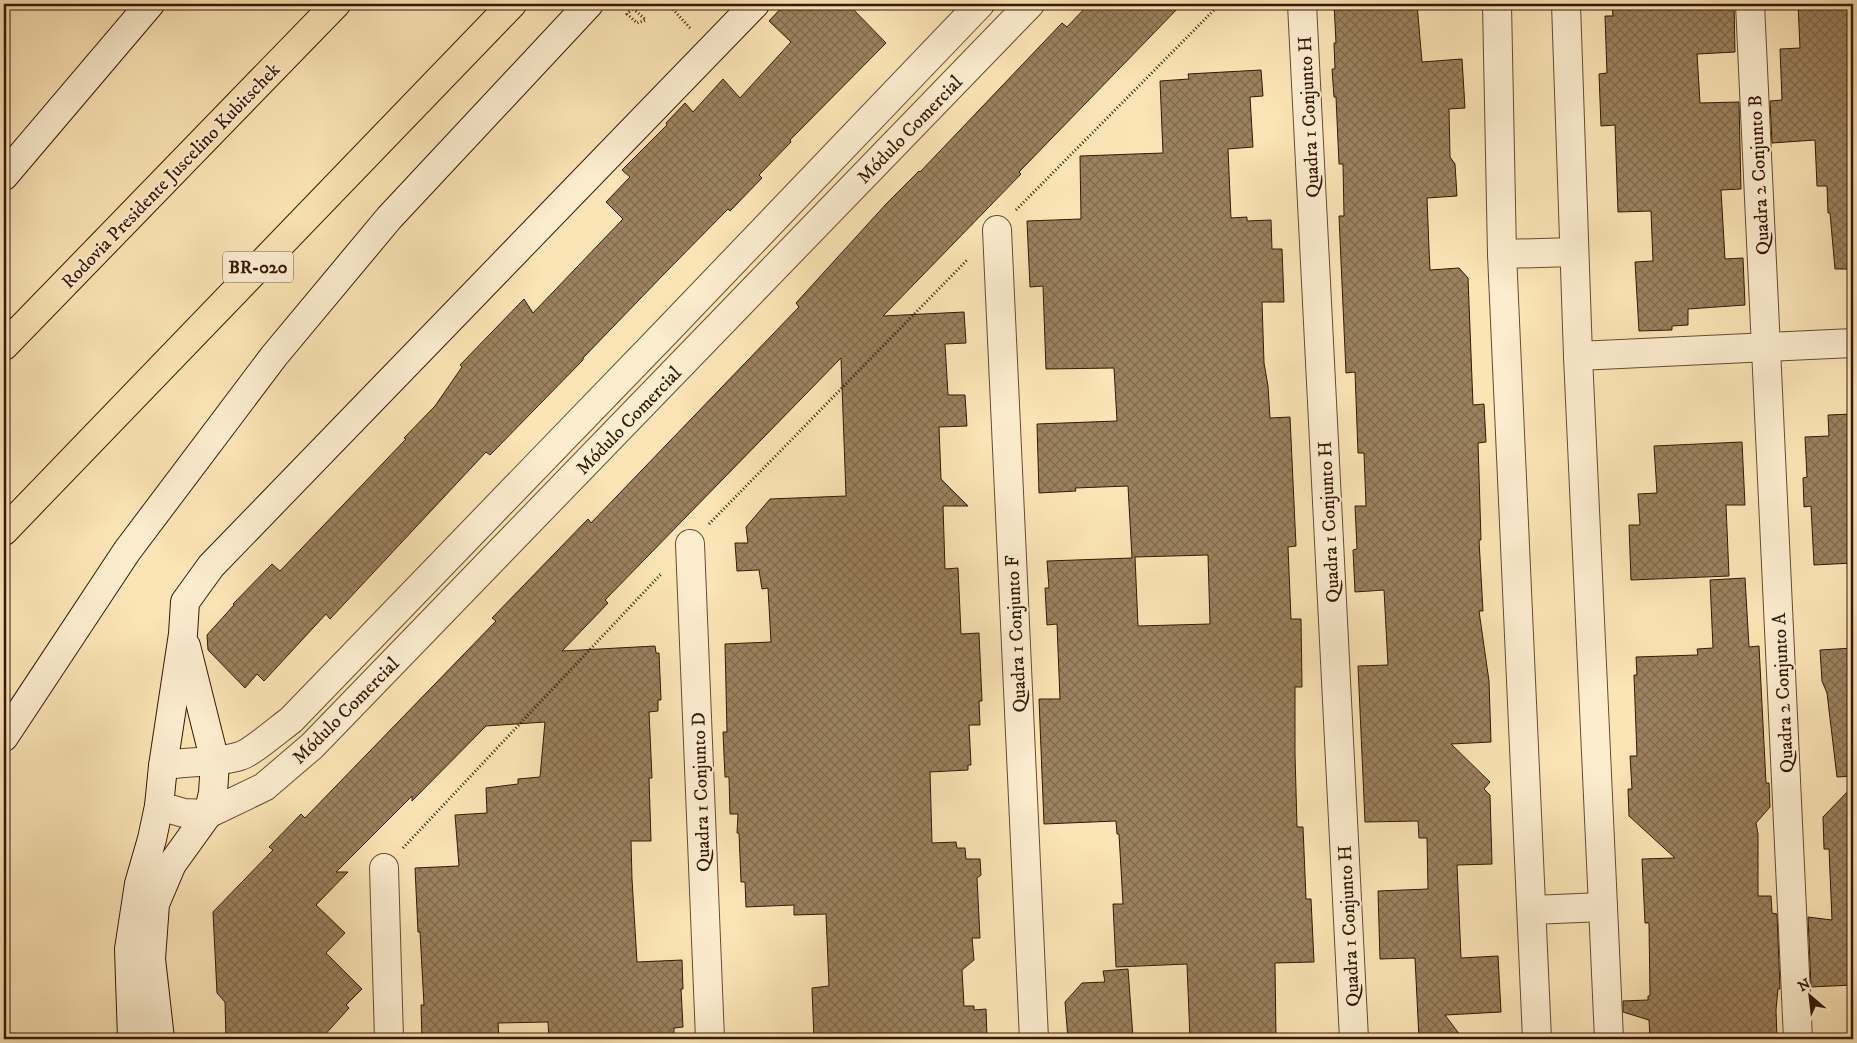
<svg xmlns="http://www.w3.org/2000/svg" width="1857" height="1043" font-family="'IM FELL DW Pica',serif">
	<defs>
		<pattern id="building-cross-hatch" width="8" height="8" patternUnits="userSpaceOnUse" patternTransform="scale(1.25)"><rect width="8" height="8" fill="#9c825f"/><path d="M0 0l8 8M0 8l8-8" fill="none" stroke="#80694c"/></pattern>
	</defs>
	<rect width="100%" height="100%" fill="#fbe4b5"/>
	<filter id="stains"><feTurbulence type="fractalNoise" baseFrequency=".004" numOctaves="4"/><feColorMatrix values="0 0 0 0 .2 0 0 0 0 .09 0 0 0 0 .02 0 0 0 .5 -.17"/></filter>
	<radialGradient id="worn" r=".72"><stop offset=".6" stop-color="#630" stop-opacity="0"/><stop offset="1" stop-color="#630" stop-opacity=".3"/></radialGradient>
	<g fill="url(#building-cross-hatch)" stroke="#361802" fill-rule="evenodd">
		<path d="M785 4H848L886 43 790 140 791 142 759 175 762 178 730 211 728 209 664 274 583 358V360L490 455 486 452 330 619 326 614 264 681 257 674 245 688 208 650 207 635 234 605 233 604 272 564 280 571 406 439 404 438 435 406 462 367 460 365 524 299 533 313 623 219 606 202 630 177 622 170 667 125 666 123 685 103 693 112 723 79 740 98 791 42 769 21Z"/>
		<path d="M1089 4H1182L1019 172 1021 174 883 316 964 312 966 343 945 344 948 395H965L967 426 939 427 941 479 968 506H943L945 569 958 568 961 634 979 633 982 701H979L980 725H969L971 765H968V770L930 772 932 843 956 842 957 848H965L966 859H980L981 875 977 878 980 938H972L974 960 962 970 964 1006H974V1010L986 1009 987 1037 975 1039H814L812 988 829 986 826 914 794 915V905L746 907 745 882H741L739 833H737L738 814H730L729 777H725L723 732H727L725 644 771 642 768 588 762 589 759 570 737 571 735 543H748L746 527 770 499 846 496 841 358 605 600 608 603 562 651 655 646 656 653H659L661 700H658V711L649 712 652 778H649L651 841H631L632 879 637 962 682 960 683 989H681L683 1027 674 1028V1039H549L548 1022 498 1023 499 1039H422L421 1005H424L420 932H418L415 868 459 866 455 815 487 813 486 788 518 784V779L540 777 545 722 486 726 412 801V796L336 872H348L316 905 345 933 326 953 362 989 346 1005 349 1008 321 1039H226L225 1002 217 993 213 912 273 850 269 847 301 814 305 818 496 621 492 618 588 519 591 523 799 307 796 303 887 203 919 171 920 172 1062 23 1067 27Z"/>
		<path d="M1334 4H1417L1422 62 1462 59 1465 108 1449 109 1450 157 1455 164 1457 196 1427 198 1429 249 1430 270 1459 268 1468 278 1473 405 1484 404 1486 442 1478 443 1481 540H1479L1483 611H1479L1489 681 1491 742 1451 744 1490 782 1484 789 1490 795 1492 864 1457 865 1461 958 1498 956 1501 1012 1445 1015 1463 1039H1419L1415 958 1380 959 1378 891 1428 889 1427 838H1419L1418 821 1365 822 1358 666 1388 665 1384 590 1355 592 1353 550 1357 549 1355 506H1366L1364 453H1358L1355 372 1346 373 1339 216H1344L1343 164H1339L1336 97H1334L1332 69H1335L1334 43H1336Z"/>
		<path d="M1638 4H1734L1735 52 1697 54 1700 103 1739 102 1741 189 1721 190 1725 259 1743 258 1745 305 1688 309V325L1672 326V330L1639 331 1635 262 1653 261 1651 211 1618 212 1615 125 1601 126 1599 74 1607 73 1605 16H1613L1612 5Z"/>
		<path d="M1798 4H1853V269H1835L1830 213H1828L1827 186H1817L1815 140 1772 143 1770 101 1782 100 1780 49 1800 48Z"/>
		<path d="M1261 70 1263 96 1250 97 1253 147 1228 149 1231 218 1247 217V221L1271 220 1272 249H1282L1284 302H1262L1264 363 1268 386 1270 418 1290 417 1296 546 1288 547 1291 619H1301L1302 687H1295V754L1297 827H1303L1306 899H1311L1314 962 1275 963 1276 1039H1190L1187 964 1116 967 1113 904H1123L1119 834H1117L1116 821 1044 824 1039 699H1060L1057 624 1047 625 1045 588H1049L1047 561 1132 558 1128 486 1075 488 1076 491 1039 493 1037 424 1117 421 1114 368 1046 369 1043 286 1030 287 1027 221 1081 219 1080 156 1163 153 1160 81 1189 79 1188 74ZM1208 555 1210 624 1138 626 1135 557Z"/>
		<path d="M1853 414V563L1814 565 1811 506 1804 507 1803 478 1807 477 1805 437 1829 436 1828 415Z"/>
		<path d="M1742 442 1745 505H1726L1729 576 1631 580 1629 525H1640L1638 494 1657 493 1654 446Z"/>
		<path d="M1745 578 1749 647 1759 646 1766 783H1769L1770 807 1756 823 1758 834V896H1771L1772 913 1777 914 1780 989H1778L1776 1010 1777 1039H1650L1649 1020 1623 1012V1001L1648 1000V996H1650L1649 923H1645L1642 859 1675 858 1629 816 1628 789H1632L1630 756H1637L1634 675H1637L1636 657 1698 655 1697 649 1713 648 1710 580Z"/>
		<path d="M1853 648V776L1837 777 1827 693 1822 681 1820 650Z"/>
		<path d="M1853 786V985L1811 987 1808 917 1832 920 1829 849H1824L1823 817Z"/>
		<path d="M1128 969 1133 1037 1068 1039 1065 1002 1082 983 1105 982 1103 971Z"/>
	</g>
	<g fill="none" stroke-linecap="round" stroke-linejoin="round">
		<g stroke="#674b2f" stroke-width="30">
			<g id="street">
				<path d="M1302 4 1354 1039"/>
				<path d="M1497 4 1502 254 1537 1039"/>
				<path d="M1566 4 1578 356 1609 1039"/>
				<path d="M1750 4 1798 1039"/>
				<path d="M997 230 1034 1039"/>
				<path d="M1502 254 1574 252"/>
				<path d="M1578 356 1853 343"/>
				<path d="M690 544 710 1039"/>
				<path d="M163 766C189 760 215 764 240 756 251 753 280 728 291 720L666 332 980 4"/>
				<path d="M159 806 184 813 208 814 264 787 312 746 1030 4"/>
				<path d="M384 868 389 1039"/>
				<path d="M1532 910 1603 907"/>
			</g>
		</g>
		<g stroke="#361802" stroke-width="30">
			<g id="secondary">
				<path d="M4 176 150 4"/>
				<path d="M4 737 127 551 274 356 389 218 589 4"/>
				<path d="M132 1039 129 949 139 884 152 839 159 806 163 766 183 634 185 602 211 566 755 4"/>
				<path d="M160 1039 151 959 155 904 172 864 208 814 213 793 215 762 186 646"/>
			</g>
		</g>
		<g stroke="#361802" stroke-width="30">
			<g id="highway">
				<path d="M4 346 336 4"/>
				<path d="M4 531 512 4"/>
			</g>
		</g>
		<g stroke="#361802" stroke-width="3" stroke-dasharray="1 2.5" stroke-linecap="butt">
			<path d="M637 4 627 14 637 23 646 20"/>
			<path d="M668 4 691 29"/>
			<path d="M1016 210 1220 4"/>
			<path d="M709 524 968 259"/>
			<path d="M403 848 661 574"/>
		</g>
		<use href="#street" stroke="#fcedcf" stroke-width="28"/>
		<use href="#secondary" stroke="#fcedcf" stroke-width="28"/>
		<use href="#highway" stroke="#fbe4b5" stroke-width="28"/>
		<path stroke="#361802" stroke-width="3" stroke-dasharray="1 2.5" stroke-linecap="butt" d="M628 4 646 20"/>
	</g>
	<g text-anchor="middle" stroke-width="4" stroke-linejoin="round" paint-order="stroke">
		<rect fill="#fcedcf" stroke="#715840" stroke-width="1" x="223" y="251.5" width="70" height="31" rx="4"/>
		<g font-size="18" font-weight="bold" fill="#361802">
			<text x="258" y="273">BR-020</text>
		</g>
		<g font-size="19" fill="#361802" stroke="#fcedcf">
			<text transform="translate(1308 117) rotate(-93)" y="7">Quadra 1 Conjunto H</text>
			<text transform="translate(909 129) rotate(-46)" y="7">Módulo Comercial</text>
			<text transform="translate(170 175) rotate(-46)" y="7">Rodovia Presidente Juscelino Kubitschek</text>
			<text transform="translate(1758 175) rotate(-93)" y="7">Quadra 2 Conjunto B</text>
			<text transform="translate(628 420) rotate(-46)" y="7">Módulo Comercial</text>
			<text transform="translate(1328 522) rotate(-93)" y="7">Quadra 1 Conjunto H</text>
			<text transform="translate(1015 634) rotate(-93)" y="7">Quadra 1 Conjunto F</text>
			<text transform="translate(1782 693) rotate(-93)" y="7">Quadra 2 Conjunto A</text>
			<text transform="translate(345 710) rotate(-45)" y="7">Módulo Comercial</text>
			<text transform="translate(700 792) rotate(-92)" y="7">Quadra 1 Conjunto D</text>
			<text transform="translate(1348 926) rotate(-93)" y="7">Quadra 1 Conjunto H</text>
		</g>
	</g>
	<rect width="1857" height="1043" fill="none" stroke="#fbe4b5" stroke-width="20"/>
	<rect x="5" y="5" width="1847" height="1033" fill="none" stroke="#361802" stroke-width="2.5"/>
	<rect x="10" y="10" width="1837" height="1023" fill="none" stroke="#361802"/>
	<g transform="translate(1810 996) rotate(332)" stroke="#fcedcf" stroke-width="4" paint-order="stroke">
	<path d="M0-4L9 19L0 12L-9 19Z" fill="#361802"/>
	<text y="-8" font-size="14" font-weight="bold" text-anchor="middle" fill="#361802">N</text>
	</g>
	<rect width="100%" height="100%" filter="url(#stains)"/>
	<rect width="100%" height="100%" fill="url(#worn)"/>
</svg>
